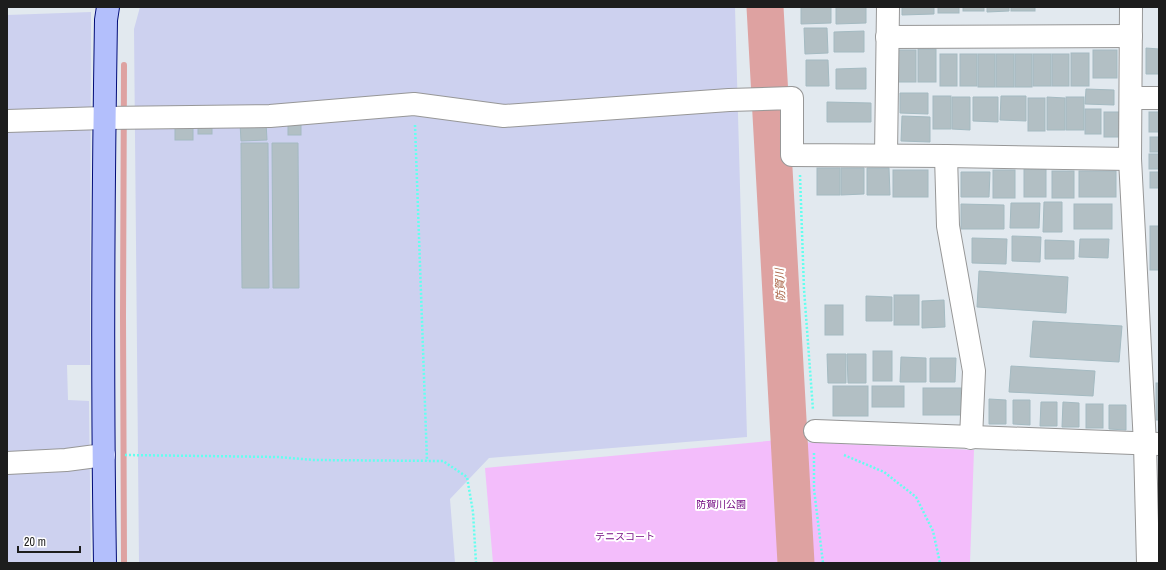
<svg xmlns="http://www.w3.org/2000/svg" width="1166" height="570" font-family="'Archivo Narrow','Noto Sans JP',sans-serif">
	<rect width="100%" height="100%" fill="#e2e9ef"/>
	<g fill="#cdd1ef">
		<path d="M140 7H735L747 437 489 458 450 499 455 563H139L134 29Z"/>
		<path d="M91 12 90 365H67L68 400 89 401 91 563H7V15Z"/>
	</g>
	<g fill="#f3bdfb">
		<path d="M779 440 786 563H493L485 468Z"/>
		<path d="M798 442 974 450 970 563H804Z"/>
	</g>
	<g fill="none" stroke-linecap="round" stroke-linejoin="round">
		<path stroke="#dea2a1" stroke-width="6" d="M124 563 123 316 124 65"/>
		<path stroke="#dea2a1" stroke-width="37" d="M765 7 796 563"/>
	</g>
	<g fill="#b2bfc4" stroke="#a4bac1">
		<path d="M801 7H831V23L801 24Z"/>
		<path d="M836 7H866V23L836 24Z"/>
		<path d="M902 7H934V14L902 15Z"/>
		<rect x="938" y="7" width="21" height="6"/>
		<rect x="963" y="7" width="21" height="4"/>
		<path d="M987 7H1009V11L987 12Z"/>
		<rect x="1011" y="7" width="24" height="4"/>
		<path d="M804 28H827L828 53 805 54Z"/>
		<path d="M864 31V52H834V32Z"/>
		<path d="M1146 48 1159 49V74H1146Z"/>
		<rect x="918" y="49" width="18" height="33"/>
		<rect x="898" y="50" width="18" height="32"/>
		<rect x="1093" y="50" width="24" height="28"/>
		<rect x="1071" y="53" width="18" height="33"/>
		<rect x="940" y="54" width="17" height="32"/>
		<rect x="960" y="54" width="17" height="32"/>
		<rect x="978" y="54" width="17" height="33"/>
		<rect x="996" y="54" width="18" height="33"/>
		<rect x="1015" y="54" width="17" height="33"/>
		<rect x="1033" y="54" width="18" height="32"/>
		<rect x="1052" y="54" width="17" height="32"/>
		<path d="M806 60H828L829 86H806Z"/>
		<path d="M866 68V89H836V69Z"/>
		<path d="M1086 89 1114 90V105L1085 104Z"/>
		<path d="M900 93H928V114L900 113Z"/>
		<rect x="933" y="96" width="18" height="33"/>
		<path d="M1001 96H1026V121L1000 120Z"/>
		<path d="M952 97H970V130L952 129Z"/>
		<path d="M973 97H998V122L973 121Z"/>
		<path d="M1047 97 1065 98V130H1047Z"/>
		<rect x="1066" y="97" width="18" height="33"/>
		<rect x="1028" y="98" width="17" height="33"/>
		<path d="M827 102 871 103V122H827Z"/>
		<rect x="1085" y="109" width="16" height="25"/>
		<rect x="1104" y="112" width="16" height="25"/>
		<rect x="1149" y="112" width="10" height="20"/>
		<path d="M902 116 930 117V142L901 141Z"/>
		<path d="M266 122 267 140 241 141 240 123Z"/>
		<rect x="288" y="123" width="13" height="12"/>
		<rect x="175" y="125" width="18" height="15"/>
		<rect x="198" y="125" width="14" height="9"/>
		<rect x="1150" y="137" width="9" height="15"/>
		<path d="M241 143H268L269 288H242Z"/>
		<path d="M272 143H298L299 288H273Z"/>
		<rect x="1149" y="154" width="10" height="15"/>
		<rect x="817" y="168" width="23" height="27"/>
		<path d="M841 168H864V194L841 195Z"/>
		<path d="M867 168H889L890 195H867Z"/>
		<rect x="1024" y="169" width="22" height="28"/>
		<rect x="893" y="170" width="35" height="27"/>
		<rect x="993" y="170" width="22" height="28"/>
		<rect x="1052" y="171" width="22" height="27"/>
		<rect x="1079" y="171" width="37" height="26"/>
		<path d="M961 172H990L989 197H961Z"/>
		<rect x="1150" y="172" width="9" height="16"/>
		<path d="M1044 202H1062V232H1043Z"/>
		<path d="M1011 203H1040L1039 228H1010Z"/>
		<path d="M961 204 1004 205V229H961Z"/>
		<rect x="1074" y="204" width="38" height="25"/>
		<rect x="1150" y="226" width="9" height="44"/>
		<path d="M1012 236 1041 237 1040 262 1012 261Z"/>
		<path d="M972 238 1007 239 1006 264 972 263Z"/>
		<path d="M1080 239H1109L1108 258 1079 257Z"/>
		<path d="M1045 240 1074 241V259H1045Z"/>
		<path d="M979 271 1068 277 1066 313 977 307Z"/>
		<rect x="894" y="295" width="25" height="30"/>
		<path d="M866 296 892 297V321H866Z"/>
		<path d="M944 300 945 327 922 328V301Z"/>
		<rect x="825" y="305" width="18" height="30"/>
		<path d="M1033 321 1122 326 1119 362 1030 357Z"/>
		<rect x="873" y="351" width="19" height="30"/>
		<path d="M827 354H846V383H828Z"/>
		<path d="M847 354H866V383H848Z"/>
		<path d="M901 357 926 358V382H900Z"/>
		<path d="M930 358H956L955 382H930Z"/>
		<path d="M1011 366 1095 371 1093 396 1009 392Z"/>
		<rect x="1156" y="383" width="3" height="37"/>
		<rect x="833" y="386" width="35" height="30"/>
		<rect x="872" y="386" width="32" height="21"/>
		<rect x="923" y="388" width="38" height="27"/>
		<path d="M989 399 1006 400V424H989Z"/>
		<path d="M1013 400H1030V425L1013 424Z"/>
		<path d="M1041 402H1057V426H1040Z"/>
		<path d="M1063 402 1079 403V427H1062Z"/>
		<rect x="1086" y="404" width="17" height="24"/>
		<path d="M1109 405H1126V430L1109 429Z"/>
	</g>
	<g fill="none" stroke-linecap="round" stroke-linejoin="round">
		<g stroke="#979797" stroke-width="24">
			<g id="street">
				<path d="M1131 7 1130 159 1145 444 1148 563"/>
				<path d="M887 37 1131 36"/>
				<path d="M1131 98H1159"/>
				<path d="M7 121 104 118 270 116 414 104 504 116 729 100 792 98V155L946 156 1130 159"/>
				<path d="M886 155 888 7"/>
				<path d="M946 156 948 226 974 371 971 438"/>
				<path d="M815 431 1159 444"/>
				<path d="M7 463 66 460 104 455"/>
			</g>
		</g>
		<g stroke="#010c77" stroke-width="24">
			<path id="secondary" d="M105 563C102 382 103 201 106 20L108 7"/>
		</g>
		<g stroke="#63ffef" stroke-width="2.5" stroke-dasharray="2 2" stroke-linecap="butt">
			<path d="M415 125 427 461"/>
			<path d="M800 175 804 289 813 410"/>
			<path d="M814 453V489L823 563"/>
			<path d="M125 455 204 456 278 457 314 460 443 461 467 477 473 512 476 563"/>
			<path d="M844 455 884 472 916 497 933 531 940 563"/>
		</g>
		<use href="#street" stroke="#fff" stroke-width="22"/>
		<use href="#secondary" stroke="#b3bffc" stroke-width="22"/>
	</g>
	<g text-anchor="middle" stroke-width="4" stroke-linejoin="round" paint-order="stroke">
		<g font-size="10" fill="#70077f" stroke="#fff">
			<text x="721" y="508">防賀川公園</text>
			<text x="625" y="540">テニスコート</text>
		</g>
		<g font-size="11" font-style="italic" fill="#a86143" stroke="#fff">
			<text transform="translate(780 285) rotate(-93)" y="4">防賀川</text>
		</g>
	</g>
	<rect width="1166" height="570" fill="none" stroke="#1d1d1d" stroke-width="16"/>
	<path d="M18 546v6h62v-6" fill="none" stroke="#1d1d1d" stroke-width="2"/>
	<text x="24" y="546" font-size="12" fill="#1d1d1d" stroke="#ffffff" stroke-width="3" paint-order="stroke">20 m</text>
</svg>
